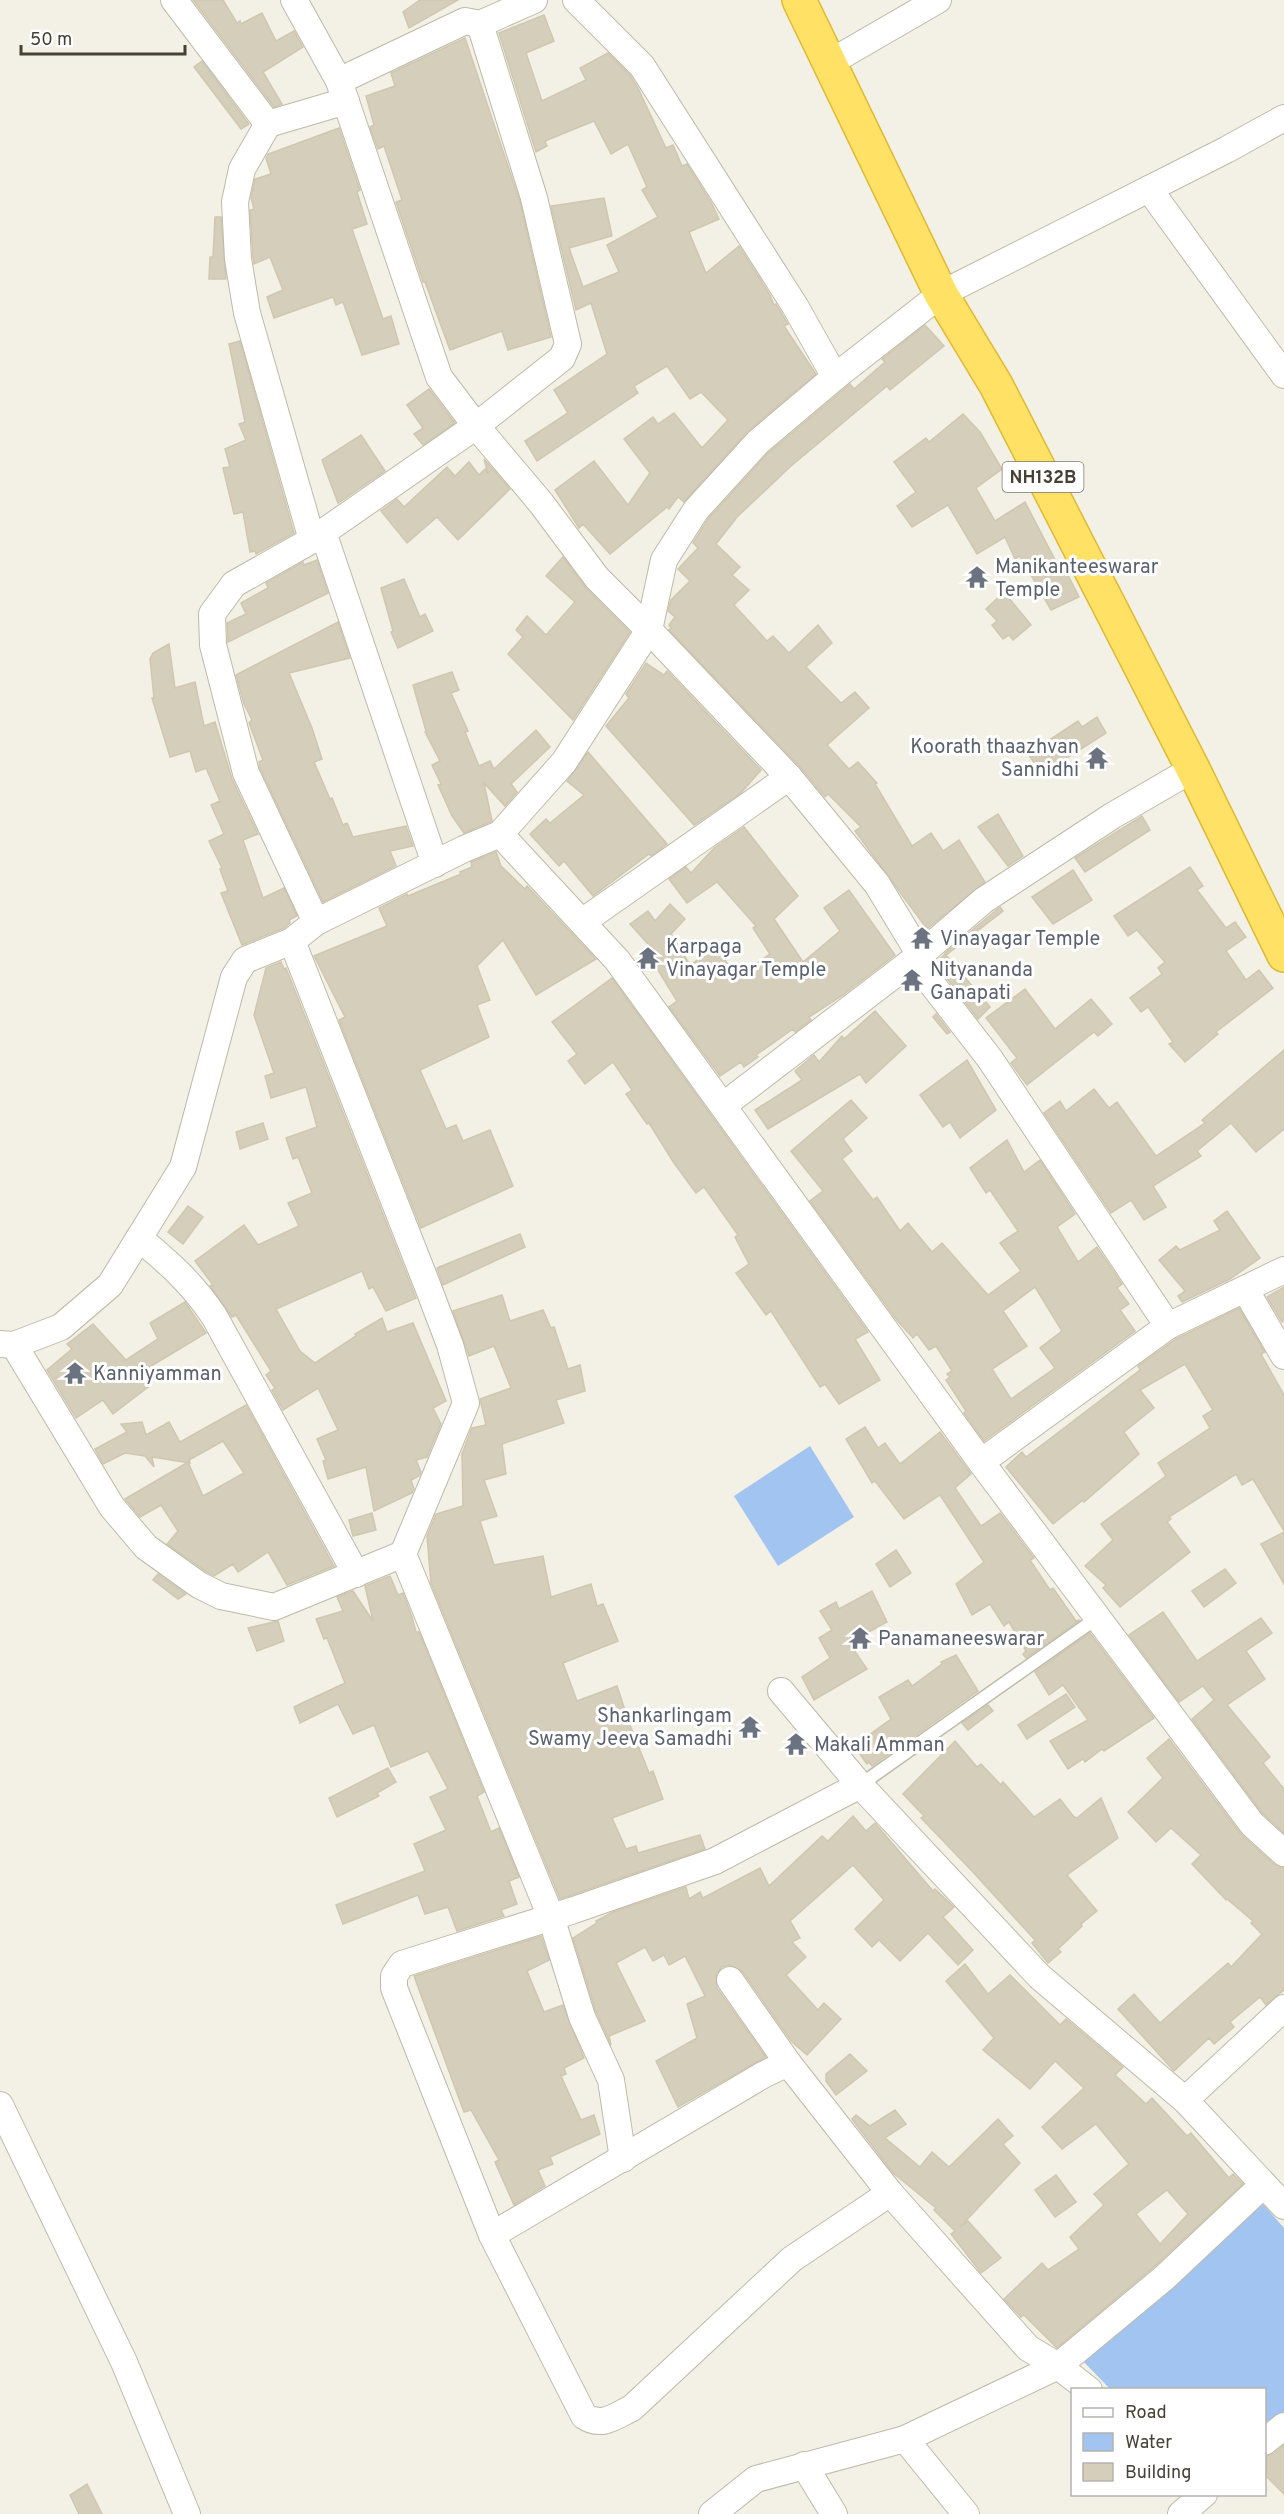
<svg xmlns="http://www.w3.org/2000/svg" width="1284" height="2514" font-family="Overpass,sans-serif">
	<rect width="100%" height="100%" fill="#f3f1e5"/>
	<g fill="#a1c4f1">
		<path d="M810 1446 854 1517 778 1566 734 1496Z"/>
		<path d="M1263 2204 1284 2228V2412L1265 2430 1264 2390 1110 2389 1084 2362Z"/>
	</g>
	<g fill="#d5cebb" stroke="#cfc7ae" stroke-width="1.5" fill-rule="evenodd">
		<path d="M193 0H223L237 23 240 21 241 24 262 13 276 41 294 31 303 47 263 72 282 104 274 107Z"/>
		<path d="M420 0H458L409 28 403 12Z"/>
		<path d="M544 15 554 41 526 53 542 101 586 80 580 68 608 53 630 75 638 88 666 148 673 145 682 166 687 164 712 204 719 219 689 232 706 273 739 246 770 295 774 305 776 304 788 324 784 326 816 374 747 432 684 502 678 497 669 509 667 507 610 554 583 524 579 528 555 490 594 461 628 505 650 473 624 439 653 417 658 424 674 413 702 448 728 420 701 392 690 399 667 366 634 386 638 393 537 461 525 441 568 413 554 390 607 354 591 303 576 310 551 206 604 198 612 236 569 248 583 287 619 272 607 245 658 217 642 190 647 187 628 144 611 154 594 121 545 141 547 146 536 152 499 33Z"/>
		<path d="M465 38 520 202 551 337 508 350 502 331 450 350 425 282H423L396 202 402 200 384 146 378 149 370 127 374 125 366 96 395 86 391 73Z"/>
		<path d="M202 61 249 124 241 129 194 67Z"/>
		<path d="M339 128 360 190 357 192 367 224 352 229 383 319 391 316 399 344 362 355 343 302 336 305 333 297 274 318 267 297 283 290 270 257 254 264 253 257 250 210 254 209 251 198 255 179 271 174 266 158 268 154Z"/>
		<path d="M215 217H221L226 279H209L210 257H213Z"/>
		<path d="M925 325 944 346 890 390 887 386 791 466 737 517 716 544 740 567 732 575 749 590 734 605 767 641 773 636 789 653 818 625 832 643 806 667 841 703 855 692 869 708 827 745 849 769 858 762 877 783 875 784 912 846 931 833 943 851 959 840 985 882 927 929 855 831 861 827 828 794 825 797 800 767 669 630 671 628 669 625 675 617 668 611 671 600 690 581 678 569 698 548 693 543 708 519 768 453 850 384 854 389 885 362 882 359Z"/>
		<path d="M240 341 294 533 256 554 255 551 250 552 243 512 234 514 223 468 230 467 225 449 246 440 239 424 245 422 229 344Z"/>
		<path d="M429 389 455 423 423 445 414 434 423 428 407 405Z"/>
		<path d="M963 414 980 432 1002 469 976 488 995 521 1025 502 1062 573 1066 571 1079 597 1051 610 1020 556 1015 559 1005 537 977 554 948 505 912 527 897 506 916 492 894 462 926 438 929 442Z"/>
		<path d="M361 435 385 471 338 503 322 460Z"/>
		<path d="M484 459 510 489 458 540 437 517 407 543 381 511 397 499 404 507 447 467 455 476 469 462 479 475 485 469 488 474Z"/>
		<path d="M563 557 586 588 630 632 573 720 508 654 523 637 516 630 527 616 546 635 575 602 546 576Z"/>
		<path d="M317 560 328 593 228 642 227 623 246 614 241 603 268 588 266 583 303 562 304 565Z"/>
		<path d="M404 579 420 617 425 614 433 631 398 648 391 632 393 631 381 588Z"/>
		<path d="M1004 592 1031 625 1013 640 1009 635 1003 639 992 625 997 621 986 609Z"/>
		<path d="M338 622 350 658 289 673 312 728 322 759 314 762 330 799 332 798 343 825 347 823 353 837 406 826 413 846 390 851 396 866 323 902 260 768 259 762 263 760 249 723 252 720 244 704 236 675Z"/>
		<path d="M169 644 175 688 195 682 204 726 215 722 232 779 258 834 243 840 263 898 284 888 297 916 289 920 290 923 284 928 242 945 221 893 228 891 220 869 222 868 209 841 224 834 211 805 220 801 206 768 196 772 190 751 170 757 152 698H154L150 659 153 653Z"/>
		<path d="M646 663 664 675 667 671 761 770 741 793 694 825 606 726 629 698 626 694Z"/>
		<path d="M452 672 459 690 451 693 468 731 465 732 479 766 490 761 494 769 536 730 550 747 511 784 517 792 505 806 484 783 492 821 464 833 452 816 438 785 441 784 432 765 440 761 425 732 426 731 413 685Z"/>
		<path d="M1097 717 1106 733 1042 774 1028 754 1078 721 1082 727Z"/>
		<path d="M588 752 667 844 651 856 649 854 593 896 564 861 559 866 530 834 546 819 550 823 584 795 567 781Z"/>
		<path d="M998 814 1023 856 1008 866 978 827Z"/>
		<path d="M1142 816 1150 830 1085 872 1075 858Z"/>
		<path d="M744 827 798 896 774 919 803 962 840 931 824 908 849 890 895 955 843 995 809 1017 811 1020 795 1032 793 1029 756 1055 758 1057 744 1067 741 1062 720 1076 669 1007 677 1001 645 949 650 946 630 924 648 911 655 921 670 904 685 919 671 934 690 965 717 946 736 978 770 954 753 928 756 926 717 882 687 903 669 879 686 867 691 873 714 848Z"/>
		<path d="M496 852 501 866 525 889 527 886 596 959 536 995 503 940 477 966 490 1000 477 1005 489 1037 420 1070 446 1129 456 1125 463 1141 490 1130 513 1186 421 1228 339 1020 345 1017 314 956 387 926 379 908 407 894 408 896 461 874 460 872 472 867 471 862Z"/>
		<path d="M1190 867 1203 886 1197 890 1226 928 1235 922 1246 937 1226 951 1246 980 1259 970 1273 988 1216 1032 1218 1034 1185 1062 1169 1044 1173 1042 1148 1007 1141 1012 1130 998 1162 974 1158 968 1165 962 1137 930 1128 936 1114 916Z"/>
		<path d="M1073 870 1092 900 1053 924 1032 897Z"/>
		<path d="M1000 907 1003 911 946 955 945 953Z"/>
		<path d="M945 954 990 1007 978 1019 939 968 937 962Z"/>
		<path d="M281 962 284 969 286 968 416 1298 386 1311 373 1287 369 1289 362 1271 276 1309 300 1351 315 1363 356 1336 355 1334 382 1318 387 1332 413 1323 446 1401 433 1408 441 1424 427 1457 416 1460 421 1472 419 1476 411 1480 414 1489 412 1493 374 1511 366 1467 328 1479 323 1461 326 1460 317 1439 338 1430 318 1388 283 1410 272 1390 275 1388 266 1375 271 1371 236 1315 232 1317 210 1286 213 1285 195 1261 244 1225 258 1245 299 1226 288 1203 312 1193 298 1157 293 1159 286 1138 317 1127 306 1087 271 1098 265 1076 274 1073 254 1015 266 968Z"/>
		<path d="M612 978 868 1332 855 1339 880 1380 839 1404 825 1384 820 1387 771 1311 766 1315 736 1273 749 1264 735 1237 738 1235 704 1187 696 1193 674 1163 649 1123 647 1124 626 1094 632 1090 613 1062 585 1084 568 1061 577 1054 552 1022Z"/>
		<path d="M1025 989 1055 1029 1091 999 1112 1024 1098 1036 1094 1032 1027 1085 1011 1063 1017 1058 986 1018Z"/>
		<path d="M875 1011 906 1046 866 1083 860 1074 768 1129 755 1110 802 1080 795 1071 814 1055 819 1062 842 1036 844 1039Z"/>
		<path d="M936 1014 950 1032 947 1034 933 1017Z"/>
		<path d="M1284 1050V1129L1256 1152 1231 1123 1197 1151 1201 1156 1153 1186 1166 1207 1144 1220 1131 1200 1111 1213 1044 1113 1060 1101 1066 1111 1094 1089 1109 1108 1117 1102 1156 1156 1205 1123 1202 1120Z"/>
		<path d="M967 1060 996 1110 960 1138 950 1122 943 1127 920 1095Z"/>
		<path d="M851 1100 867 1118 843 1139 852 1151 842 1159 873 1200 877 1197 900 1231 908 1223 932 1252 942 1243 988 1295 1021 1271 1000 1243 1018 1231 990 1190 986 1193 970 1168 1007 1140 1024 1172 1040 1160 1075 1214 1057 1227 1078 1262 1097 1247 1122 1284 1117 1288 1129 1304 1120 1310 1135 1331 984 1441 964 1413 966 1411 946 1380 950 1377 947 1374 952 1371 936 1346 929 1350 917 1334 913 1338 896 1319 810 1201 823 1191 791 1151ZM1035 1287 1062 1331 1040 1348 1055 1368 1011 1399 992 1369 1027 1346 1003 1311Z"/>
		<path d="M263 1123 268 1139 240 1149 236 1132Z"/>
		<path d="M188 1206 203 1217 183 1244 168 1232Z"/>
		<path d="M1227 1211 1260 1258 1230 1279 1182 1302 1178 1296 1185 1291 1159 1260 1176 1246 1180 1250 1220 1230 1214 1221Z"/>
		<path d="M520 1234 525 1247 443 1285 437 1268Z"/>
		<path d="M1284 1287V1320L1282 1322 1267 1297Z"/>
		<path d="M502 1295 510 1321 543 1310 551 1328 554 1327 568 1369 580 1365 585 1391 556 1400 564 1423 502 1444 506 1474 484 1480 497 1516 480 1521 494 1565 543 1556 551 1597 591 1584 597 1606 603 1604 618 1641 563 1663 577 1701 617 1686 630 1725 649 1773 653 1771 663 1799 612 1818 626 1849 636 1846 638 1853 700 1835 705 1849 560 1899 431 1583 427 1536 436 1514 463 1506 462 1454 465 1446 472 1428 486 1425 480 1399 511 1388 494 1346 469 1356 453 1311Z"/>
		<path d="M185 1302 206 1333 138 1374 148 1387 113 1414 103 1400 76 1418 47 1370 72 1349 67 1344 93 1324 126 1360 158 1339 150 1323Z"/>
		<path d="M1239 1308 1265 1352 1261 1354 1284 1395V1531L1253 1479 1242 1485 1236 1474 1169 1517 1171 1519 1167 1522 1190 1552 1120 1607 1103 1588 1106 1585 1085 1566 1113 1540 1101 1524 1166 1476 1158 1463 1210 1428 1203 1416 1213 1410 1185 1364 1140 1390 1154 1408 1124 1432 1139 1454 1084 1502 1083 1500 1053 1524 1006 1467 1022 1452 1026 1457 1140 1370 1138 1366 1176 1339Z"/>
		<path d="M246 1405 334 1566 287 1585 268 1552 238 1572 233 1564 214 1576 207 1572 167 1544 178 1531 161 1505 140 1517 125 1499 188 1462 203 1496 244 1473 223 1441 189 1460 190 1463 152 1457 154 1467 145 1456 125 1453 103 1464 95 1449 127 1432 121 1424 142 1422 146 1435 169 1422 180 1442Z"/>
		<path d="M865 1427 878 1448 885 1443 900 1464 940 1432 971 1474 955 1488 981 1526 1000 1513 1034 1558 1030 1560 1050 1590 1053 1588 1076 1621 1080 1620 1026 1658 1023 1654 1026 1651 1009 1622 1004 1626 990 1604 972 1615 956 1584 984 1562 940 1495 904 1519 875 1481 872 1483 846 1439Z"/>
		<path d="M372 1513 376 1530 353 1536 349 1520Z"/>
		<path d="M1284 1532V1584L1261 1544Z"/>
		<path d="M896 1550 911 1573 890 1587 876 1564Z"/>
		<path d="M1225 1569 1236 1583 1204 1607 1192 1591Z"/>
		<path d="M158 1574 186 1594 178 1599 153 1580Z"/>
		<path d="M390 1576 398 1595 403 1593 412 1617 416 1632H419L484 1792 477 1796 491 1832 499 1828 519 1877 509 1881 517 1904 501 1910 504 1916 457 1931 448 1907 425 1914 418 1895 343 1924 336 1905 425 1871 414 1844 446 1830 430 1797 448 1789 428 1751 391 1767 374 1725 353 1734 338 1704 300 1723 294 1707 345 1683 327 1638 324 1639 316 1619 343 1611 337 1597 353 1591 373 1621 365 1586Z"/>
		<path d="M872 1591 887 1622 849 1643 867 1669 814 1700 802 1677 830 1658 819 1638 832 1630 820 1611 836 1602 839 1609Z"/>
		<path d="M1163 1612 1197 1661 1261 1618 1272 1633 1246 1651 1265 1679 1227 1705 1270 1757 1263 1763 1284 1789V1833L1263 1814 1192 1719 1214 1700 1203 1686 1179 1702 1129 1635Z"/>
		<path d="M278 1621 284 1641 257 1651 248 1628Z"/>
		<path d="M1090 1633 1154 1718 1104 1751 1102 1749 1085 1762 1083 1759 1068 1769 1050 1741 1088 1720 1063 1685 1049 1695 1035 1672Z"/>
		<path d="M956 1655 978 1691 872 1766 869 1762 867 1764 854 1746 891 1719 879 1697 908 1680 912 1686 942 1664 941 1662Z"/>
		<path d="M1066 1694 1075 1707 1027 1739 1018 1725Z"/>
		<path d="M988 1705 993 1711 968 1730 962 1723Z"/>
		<path d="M1169 1739 1240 1833 1274 1864 1284 1868V1990L1266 2005 1260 1997 1230 2022 1234 2027 1214 2044 1209 2038 1174 2071 1118 2009 1134 1994 1160 2023 1228 1963 1231 1967 1262 1934 1251 1923 1253 1921 1227 1899 1226 1900 1192 1864 1201 1855 1171 1828 1156 1842 1128 1812 1163 1778 1147 1758Z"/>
		<path d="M955 1741 977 1767 981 1764 1001 1785 1003 1782 1034 1817 1060 1799 1074 1817 1077 1818 1101 1798 1118 1838 1067 1875 1097 1911 1081 1924 1082 1926 1058 1949 1061 1952 1048 1963 1032 1943 1035 1940 972 1871 921 1818 924 1816 903 1794Z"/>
		<path d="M388 1768 396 1782 377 1793 379 1796 337 1817 329 1798Z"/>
		<path d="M853 1816 866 1831 875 1823 933 1891 935 1889 954 1907 943 1917 973 1950 958 1965 928 1933 900 1961 879 1940 872 1947 855 1929 884 1900 853 1865 790 1921 800 1938 792 1942 806 1957 786 1975 818 2010 824 2003 841 2019 807 2055 791 2041 742 1971 729 1965 722 1967 716 1974 717 1988 766 2057 678 2107 656 2061 697 2038 687 2004 705 1996 685 1956 669 1965 664 1955 653 1961 645 1947 616 1963 645 2021 609 2036 611 2045 596 2012 573 1938 597 1923 596 1921 613 1912 686 1887 689 1899 700 1892 703 1898 760 1868 769 1886 822 1836 828 1841Z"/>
		<path d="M541 1936 549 1960 527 1971 544 2012 563 2005 584 2058 564 2068 566 2074 561 2076 581 2120 594 2115 600 2134 550 2157 553 2164 538 2170 545 2186 514 2205 495 2162 499 2160 471 2110 464 2112 414 1976Z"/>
		<path d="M965 1964 988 1994 1010 1975 1060 2025 1066 2019 1123 2067 1115 2075 1146 2104 1152 2098 1187 2136 1191 2133 1229 2178 1233 2174 1243 2184 1154 2267 1057 2348 1024 2315 1021 2317 1004 2299 1042 2263 1048 2270 1079 2249 1070 2237 1104 2205 1094 2194 1129 2164 1096 2124 1062 2149 1042 2127 1084 2088 1055 2061 1030 2089 983 2050 994 2038 946 1981ZM1167 2190 1188 2214 1160 2244 1136 2214Z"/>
		<path d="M850 2054 867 2071 836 2095 826 2081V2074Z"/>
		<path d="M895 2110 906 2124 885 2138 920 2167 932 2152 949 2167 998 2119 1013 2136 1003 2144 1020 2163 960 2227 968 2221 1001 2258 981 2273 951 2234 955 2231 934 2210 936 2208 893 2173 852 2119 856 2115 870 2126Z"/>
		<path d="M1056 2175 1076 2202 1055 2217 1035 2190Z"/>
		<path d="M1284 2445V2494L1264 2474V2457L1273 2454Z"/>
		<path d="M87 2484 102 2514H79L70 2495Z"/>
	</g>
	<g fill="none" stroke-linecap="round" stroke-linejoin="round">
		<g stroke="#bebaa8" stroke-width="15">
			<path id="lane" d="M860 1785 1097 1618"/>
		</g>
		<g stroke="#bebaa8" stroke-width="28">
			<g id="street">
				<path d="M174 0 268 124 346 101"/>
				<path d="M294 0 339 81"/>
				<path d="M534 0 480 24 465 21 339 81 439 377 476 426 541 503 597 578 649 630 789 777 877 884 920 955 925 975 990 1059 1168 1326"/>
				<path d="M576 0 642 66 795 306 835 377"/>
				<path d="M829 63 938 0"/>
				<path d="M268 124 242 169 235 202 238 259 247 313 312 540"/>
				<path d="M1149 189 1284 375"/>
				<path d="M323 532 435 864"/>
				<path d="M500 834 617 960 981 1462 1252 1824 1284 1853"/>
				<path d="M316 922 246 773 213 645 212 614 234 584 312 540 476 426 562 358 568 344 534 198 480 24"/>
				<path d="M582 922 789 777"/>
				<path d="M724 1105 920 955 984 900 1112 816 1193 769"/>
				<path d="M139 1238C169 1263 192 1283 214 1316L356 1574"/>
				<path d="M1245 1289 1284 1356"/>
				<path d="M0 1344 14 1345 61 1327 110 1285 183 1167 234 977 245 960 292 941 316 922 464 849 500 834 564 762 649 630 664 560 696 510 758 442 835 377 941 294 1226 150 1284 118"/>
				<path d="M14 1345 112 1507 146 1547 199 1585 221 1596 274 1607 403 1554 466 1403 450 1345 428 1287 292 941"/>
				<path d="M981 1462 1168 1326 1284 1270"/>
				<path d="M403 1554 551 1917 582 2017 611 2080 623 2159"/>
				<path d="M781 1691 860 1785 1040 1977 1185 2100 1284 2008"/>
				<path d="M860 1785 715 1861 571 1911 402 1964 394 1976V1988L492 2235 584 2416C602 2428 615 2416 632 2408L792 2259 890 2193"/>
				<path d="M730 1980 788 2063"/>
				<path d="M1185 2100 1284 2206"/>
				<path d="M0 2105 124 2362 187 2514"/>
				<path d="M492 2235 763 2075 788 2063 890 2193 1028 2348 1058 2366 1089 2390"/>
				<path d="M905 2439 1058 2366 1164 2278 1263 2185"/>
				<path d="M1264 2442 1284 2426"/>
				<path d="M804 2465 834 2514"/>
				<path d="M712 2514 756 2479 905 2439 966 2514"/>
				<path d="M1181 2514 1204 2494"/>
			</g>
		</g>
		<g stroke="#deb934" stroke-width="36">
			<path id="highway" d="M799 0 941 294 996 385 1193 769 1284 955"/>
		</g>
		<use href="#lane" stroke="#fff" stroke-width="12"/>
		<use href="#street" stroke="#fff" stroke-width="26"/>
		<use href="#highway" stroke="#ffe265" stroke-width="33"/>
	</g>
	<defs>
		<g id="temple-bare" transform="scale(1.8)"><path d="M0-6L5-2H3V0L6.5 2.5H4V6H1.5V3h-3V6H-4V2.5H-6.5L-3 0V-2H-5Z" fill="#6b7280" stroke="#fff" stroke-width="2.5" paint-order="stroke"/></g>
	</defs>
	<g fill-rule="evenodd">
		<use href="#temple-bare" x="977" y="577"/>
		<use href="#temple-bare" x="1097" y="758"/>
		<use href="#temple-bare" x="922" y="938"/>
		<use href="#temple-bare" x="648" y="958"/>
		<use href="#temple-bare" x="912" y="980"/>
		<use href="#temple-bare" x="75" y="1373"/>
		<use href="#temple-bare" x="860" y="1638"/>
		<use href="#temple-bare" x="750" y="1727"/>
		<use href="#temple-bare" x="796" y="1744"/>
	</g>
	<g text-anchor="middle" stroke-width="6" stroke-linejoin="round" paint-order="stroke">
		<rect fill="#fff" stroke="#7d7a72" stroke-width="1.5" x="1002.5" y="462" width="81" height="30" rx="4.5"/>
		<g font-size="18" font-weight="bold" fill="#454135">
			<text x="1043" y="483">NH132B</text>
		</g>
		<g font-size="20" fill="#5b616d" stroke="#fff" text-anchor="start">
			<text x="995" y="573">Manikanteeswarar<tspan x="995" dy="23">Temple</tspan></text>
			<text x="1079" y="753" text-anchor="end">Koorath thaazhvan<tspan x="1079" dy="23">Sannidhi</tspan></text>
			<text x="940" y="945">Vinayagar Temple</text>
			<text x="666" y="953">Karpaga<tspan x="666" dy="23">Vinayagar Temple</tspan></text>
			<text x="930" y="976">Nityananda<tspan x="930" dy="23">Ganapati</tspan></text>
			<text x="93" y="1380">Kanniyamman</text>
			<text x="878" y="1645">Panamaneeswarar</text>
			<text x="732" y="1722" text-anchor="end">Shankarlingam<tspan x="732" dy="23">Swamy Jeeva Samadhi</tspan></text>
			<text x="814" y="1751">Makali Amman</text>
		</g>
	</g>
	<rect x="1071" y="2388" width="195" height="108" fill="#ffffff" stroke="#b5b3ae" stroke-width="1.5"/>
	<rect x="1083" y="2408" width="30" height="9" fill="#ffffff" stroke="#b5b3ae" stroke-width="1.5"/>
	<text x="1125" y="2418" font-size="18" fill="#454135">Road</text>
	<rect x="1083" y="2433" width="30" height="18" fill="#a1c4f1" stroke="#b5b3ae" stroke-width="1.5"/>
	<text x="1125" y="2448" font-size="18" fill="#454135">Water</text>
	<rect x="1083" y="2463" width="30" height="18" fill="#d5cebb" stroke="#b5b3ae" stroke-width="1.5"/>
	<text x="1125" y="2478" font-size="18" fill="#454135">Building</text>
	<path d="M21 45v9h164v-9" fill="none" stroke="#454135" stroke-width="3"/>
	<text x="30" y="45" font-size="18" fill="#454135" stroke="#ffffff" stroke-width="4.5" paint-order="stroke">50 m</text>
</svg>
